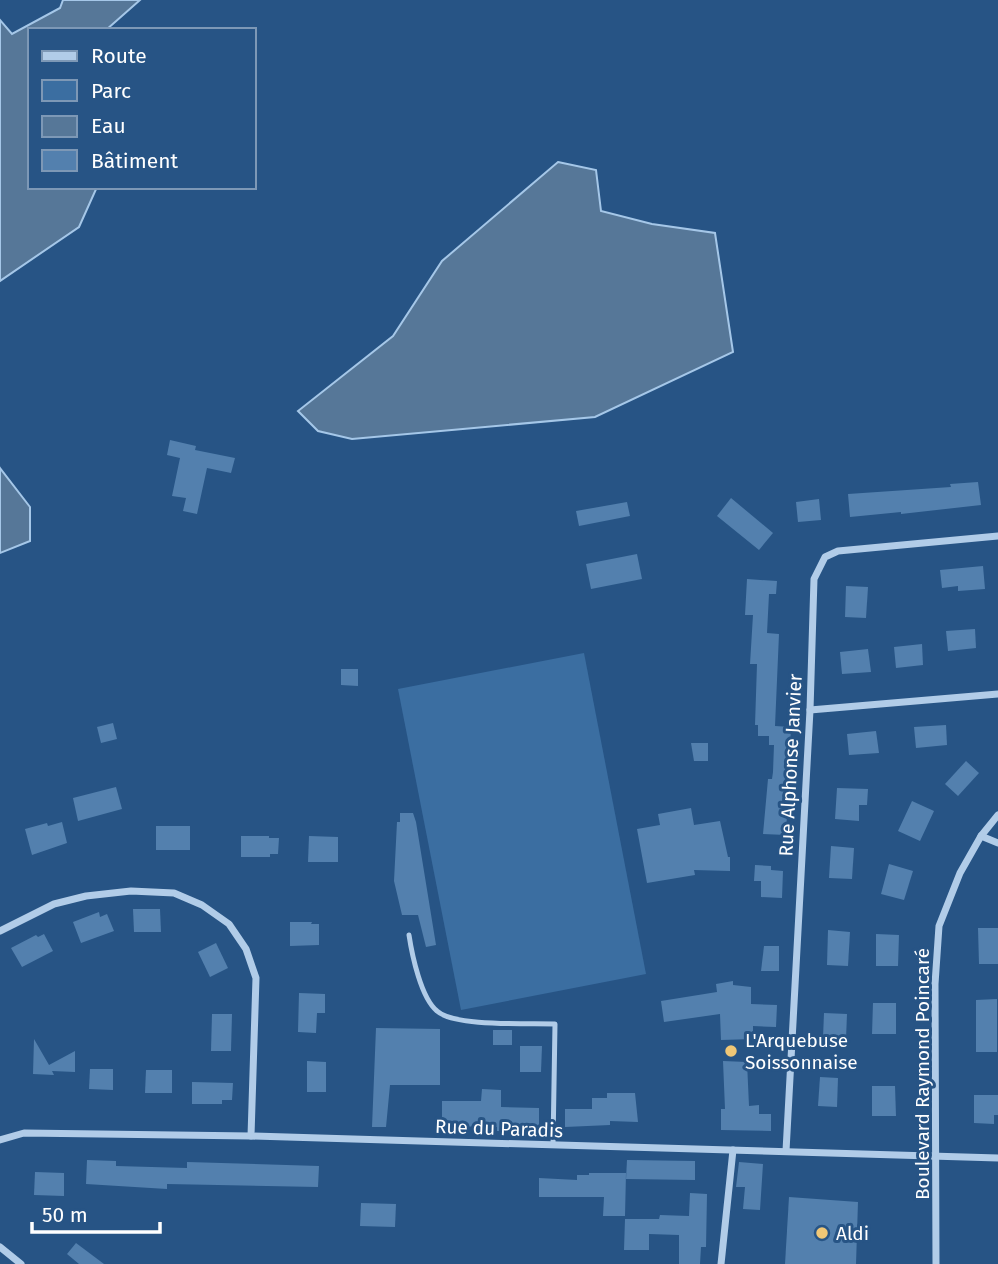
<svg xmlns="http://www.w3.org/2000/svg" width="998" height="1264" font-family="'Fira Sans',sans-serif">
	<rect width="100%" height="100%" fill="#275485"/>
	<path fill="#3b6ea1" d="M584 653 646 974 461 1010 398 689Z"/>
	<g fill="#567798" stroke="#a5c7e8" stroke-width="2">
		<path d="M63 0H140L106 30H30V187H97L79 227 0 281V20L12 34 60 8Z"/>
		<path d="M558 162 596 170 601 211 652 224 715 233 733 352 595 417 352 439 318 431 298 411 393 336 442 261Z"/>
		<path d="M0 468 30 507V541L0 553Z"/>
	</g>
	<g fill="#5380ae">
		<path d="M170 440 196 446 195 450 235 458 231 473 207 468 197 514 183 511 186 498 172 496 180 458 167 455Z"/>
		<path d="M978 482 981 505 901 514V512L850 517 848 494 951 487 950 484Z"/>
		<path d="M731 498 773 533 759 550 717 516Z"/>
		<path d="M819 499 821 520 798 522 796 502Z"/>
		<path d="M627 502 630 516 579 526 576 511Z"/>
		<path d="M637 554 642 579 591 589 586 564Z"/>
		<path d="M983 566 985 589 958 591V586L942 588 940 570Z"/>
		<path d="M747 579 777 581 776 594H769L767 633 779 634 775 726 791 727 786 835 763 834 768 779H772L773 772 774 745H769V736H758V725H755L757 664H750L753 615H745Z"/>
		<path d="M846 586 868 587 866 618 845 617Z"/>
		<path d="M975 629 976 648 948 651 946 631Z"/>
		<path d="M922 644 923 665 896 668 894 647Z"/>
		<path d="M868 649 871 672 842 674 840 652Z"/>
		<path d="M341 669H358V686L341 685Z"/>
		<path d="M113 723 117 739 101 743 97 727Z"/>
		<path d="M946 725 947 745 916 748 914 727Z"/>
		<path d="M876 731 879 753 849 755 847 734Z"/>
		<path d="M691 743H708V761H694Z"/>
		<path d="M966 761 979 773 958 796 945 784Z"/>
		<path d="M116 787 122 809 78 821 73 798Z"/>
		<path d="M837 788 868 789 867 805H859V821L835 819Z"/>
		<path d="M912 801 934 811 920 841 898 831Z"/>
		<path d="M691 808 694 825 720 821 728 857H730V871L694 870 695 875 647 883 637 829 660 825 658 814Z"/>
		<path d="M400 813H413L416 822 436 945 426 947 418 915H402L394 881 397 822H400Z"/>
		<path d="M62 822 67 843 32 855 25 829 47 823 48 826Z"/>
		<rect x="156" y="826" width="34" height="24"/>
		<path d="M241 836H269V838H279L278 854H270V857H241Z"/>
		<path d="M309 836 338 837V862H308Z"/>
		<path d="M831 846 854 848 852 879 829 878Z"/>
		<path d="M889 864 913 871 904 900 881 894Z"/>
		<path d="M755 865 771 866V870L783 871 782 898 761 897V881H754Z"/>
		<path d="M133 909H160L161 932H134Z"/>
		<path d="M99 912 100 917 107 914 114 931 81 943 73 922Z"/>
		<path d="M290 922H312L311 924H319V945L290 946Z"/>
		<path d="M978 928H998V964H979Z"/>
		<path d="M828 930 850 932 848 966 827 965Z"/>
		<path d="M44 934 53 951 22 967 11 948 36 935 38 937Z"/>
		<path d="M876 934 899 935 898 966H876Z"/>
		<path d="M216 943 228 968 210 977 198 952Z"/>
		<path d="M764 946H779V971H761Z"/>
		<path d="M733 981V985L751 987V1004L777 1005 776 1027 753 1026V1039L721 1040 720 1014 664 1022 661 1001 717 992 716 984Z"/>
		<path d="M299 993 325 994V1013H317L316 1033 298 1032Z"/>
		<path d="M997 999V1052H976V1000Z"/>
		<path d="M873 1003H896V1034H872Z"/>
		<path d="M824 1013 847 1014 846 1039 823 1038Z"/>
		<path d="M212 1014H232L231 1051H211Z"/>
		<path d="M376 1028 440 1029V1085H390L386 1127H372Z"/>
		<rect x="493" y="1030" width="19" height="15"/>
		<path d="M34 1039 49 1065 75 1051V1072L52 1071 54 1075 33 1074Z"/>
		<path d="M520 1046H542L541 1072H520Z"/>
		<path d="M307 1061 326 1062V1092H307Z"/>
		<path d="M723 1061 747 1062 749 1106 759 1105V1114H771V1131L721 1130V1109H725Z"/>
		<path d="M90 1069H113V1090L89 1089Z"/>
		<path d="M146 1070H172V1093H145Z"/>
		<path d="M820 1077 838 1078 837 1107 818 1106Z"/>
		<path d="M192 1082 233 1083 232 1100H222V1104H192Z"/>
		<path d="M872 1086H895L896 1116H872Z"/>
		<path d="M482 1089 501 1090V1107L539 1108V1133L497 1131V1127L442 1126V1101H481Z"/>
		<path d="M607 1093H635L638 1122 610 1121V1125L565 1127V1109H592V1098H607Z"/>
		<path d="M974 1095H998V1115H994V1124L974 1123Z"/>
		<path d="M87 1160 116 1161V1166L187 1168V1162L319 1166 318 1187 167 1184V1189L86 1184Z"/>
		<path d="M627 1160 695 1161V1180L626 1179Z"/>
		<path d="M739 1162 763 1164 760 1210 743 1209 745 1187H736Z"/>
		<path d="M35 1172 64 1173V1196L34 1195Z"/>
		<path d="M589 1173H626L625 1216H603L604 1197H539V1178L577 1180V1175H589Z"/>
		<path d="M690 1193 707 1194 706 1247H701L700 1264H679V1235L649 1234V1250H624L625 1219H659L660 1215 689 1216Z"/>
		<path d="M789 1197 858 1202 856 1264H785Z"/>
		<path d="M361 1203 396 1204 395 1227 360 1226Z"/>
		<path d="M76 1243 104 1264H79L67 1254Z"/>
	</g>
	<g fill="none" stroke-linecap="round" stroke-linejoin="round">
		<path stroke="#b1cce8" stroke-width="5" d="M409 935C412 955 421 998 437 1011 454 1027 529 1023 555 1024L553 1145"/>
		<g stroke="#b1cce8" stroke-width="7">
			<path d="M810 710 998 694"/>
			<path d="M981 836 998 843"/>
			<path d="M0 931 54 904 86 896 131 891 174 893 202 905 229 924 246 949 256 978 251 1136"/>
			<path d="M0 1140 24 1133 251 1136 998 1158"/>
			<path d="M786 1151 810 710 814 579 825 557 838 551 998 536"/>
			<path d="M0 1247 21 1264"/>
			<path d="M721 1264 733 1150"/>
			<path d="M936 1264 935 984 939 926 960 873 981 836 998 815"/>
		</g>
	</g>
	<g fill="#f0c776" stroke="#275485" stroke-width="2.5">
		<circle cx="731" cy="1051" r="7"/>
		<circle cx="822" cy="1233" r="7"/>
	</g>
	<g text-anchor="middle" stroke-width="6" stroke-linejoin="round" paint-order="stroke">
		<g font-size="19" fill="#fff" stroke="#275485">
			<text transform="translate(790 765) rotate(-87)" y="7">Rue Alphonse Janvier</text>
			<text transform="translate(922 1074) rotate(-90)" y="7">Boulevard Raymond Poincaré</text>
			<text transform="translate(499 1128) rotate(2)" y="7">Rue du Paradis</text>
		</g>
		<g font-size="19" fill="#fff" stroke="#275485" text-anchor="start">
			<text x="745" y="1047">L'Arquebuse<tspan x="745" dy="22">Soissonnaise</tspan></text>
			<text x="836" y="1240">Aldi</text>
		</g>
	</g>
	<rect x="28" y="28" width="228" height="161" fill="#275485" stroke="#7d98b6" stroke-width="2"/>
	<rect x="42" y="51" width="35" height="10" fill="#b1cce8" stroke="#7d98b6" stroke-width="2"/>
	<text x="91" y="63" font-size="21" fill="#ffffff">Route</text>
	<rect x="42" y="80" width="35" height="21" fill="#3b6ea1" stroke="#7d98b6" stroke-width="2"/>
	<text x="91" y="98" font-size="21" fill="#ffffff">Parc</text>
	<rect x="42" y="116" width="35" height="21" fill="#567798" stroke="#7d98b6" stroke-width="2"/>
	<text x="91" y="133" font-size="21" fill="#ffffff">Eau</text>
	<rect x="42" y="150" width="35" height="21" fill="#5380ae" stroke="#7d98b6" stroke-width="2"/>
	<text x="91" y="168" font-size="21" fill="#ffffff">Bâtiment</text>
	<path d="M32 1222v10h128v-10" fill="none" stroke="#ffffff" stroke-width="3.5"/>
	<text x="42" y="1222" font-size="21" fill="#ffffff" stroke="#275485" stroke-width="5" paint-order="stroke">50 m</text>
</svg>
